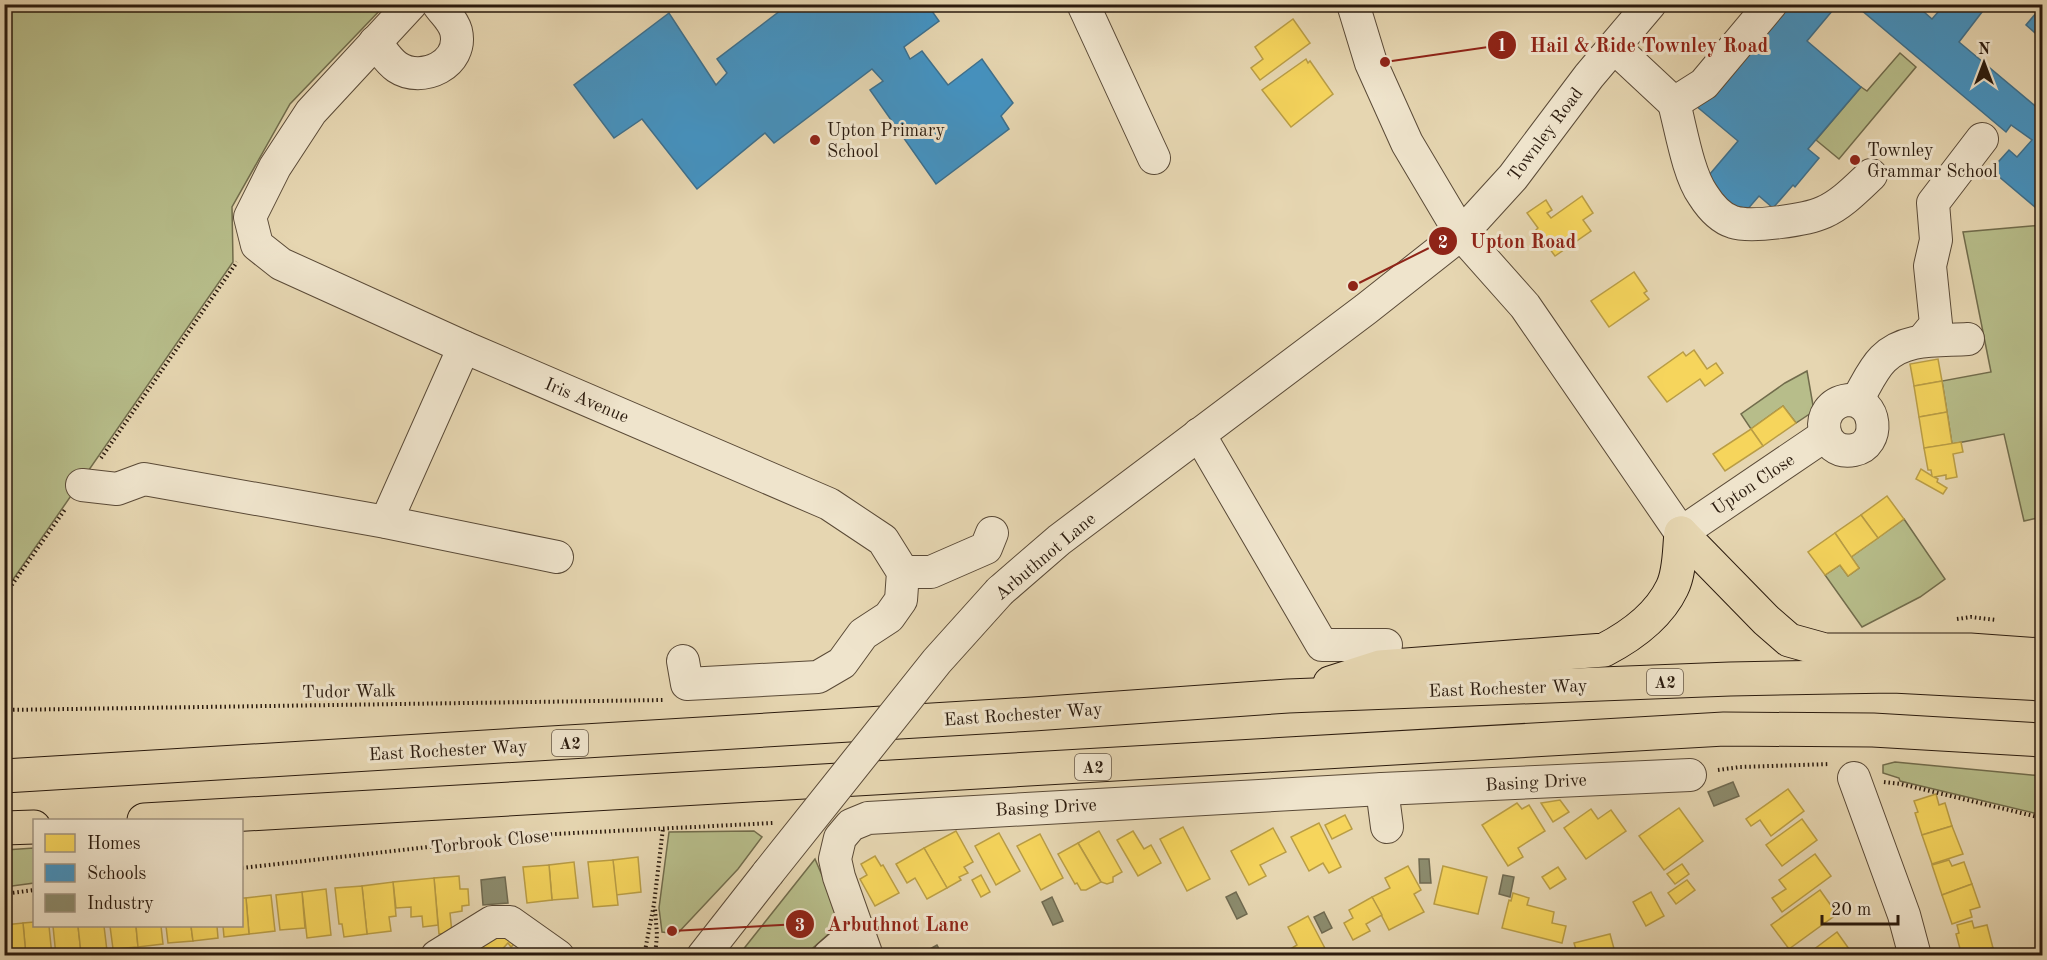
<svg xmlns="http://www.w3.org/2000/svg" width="2047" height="960" font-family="'Old Standard TT',serif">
	<rect width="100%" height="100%" fill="#e6d6b1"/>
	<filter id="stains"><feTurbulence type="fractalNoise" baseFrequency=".00333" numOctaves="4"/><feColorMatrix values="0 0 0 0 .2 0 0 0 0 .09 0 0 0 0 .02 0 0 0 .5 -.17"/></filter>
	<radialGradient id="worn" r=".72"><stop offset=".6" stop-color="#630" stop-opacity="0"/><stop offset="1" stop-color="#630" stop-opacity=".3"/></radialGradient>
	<g fill="#b7bd8a" stroke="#716c4c" stroke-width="1.5">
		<path d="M5 5H385L290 104 232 207 233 262 5 591Z"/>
		<path d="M1900 53 1916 67 1839 159 1816 140 1861 87 1867 91Z"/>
		<path d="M2042 225V517L2024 521 2004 434 1952 444 1942 381 1991 372 1963 232Z"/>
		<path d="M1807 371 1814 411 1796 423 1783 406 1751 429 1741 414 1785 383Z"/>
		<path d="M1904 519 1945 579 1920 597 1862 627 1825 575 1840 565 1848 576 1859 568 1851 557Z"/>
		<path d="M1895 762 2042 776V815L1900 781 1899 778 1883 773V765Z"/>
		<path d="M754 831 762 837 738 869 677 934 662 932 659 908 669 832Z"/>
		<path d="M34 848V883L5 887V850Z"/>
		<path d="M815 859 842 922 805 955 738 956Z"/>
	</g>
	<g fill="#f6d55c" stroke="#b99d45" stroke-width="1.5">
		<path d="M1293 19 1310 43 1260 80 1251 68 1263 59 1255 47Z"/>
		<path d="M1306 59 1308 63 1310 61 1333 94 1291 127 1262 90Z"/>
		<path d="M1582 196 1593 213 1583 220 1591 231 1555 256 1536 230 1538 228 1527 213 1546 200 1552 210 1547 213 1551 218Z"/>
		<path d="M1634 272 1647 291 1644 293 1649 299 1609 327 1591 301Z"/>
		<path d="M1694 350 1707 369 1716 363 1723 373 1705 386 1700 379 1667 402 1648 377 1683 352 1686 356Z"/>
		<path d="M1938 359 1942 381 1914 386 1910 364Z"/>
		<path d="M1942 381 1947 412 1919 417 1914 386Z"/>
		<path d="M1783 406 1796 423 1763 446 1751 429Z"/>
		<path d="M1947 412 1952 444 1924 448 1919 417Z"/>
		<path d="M1751 429 1763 446 1725 471 1713 454Z"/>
		<path d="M1961 442 1963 452 1953 454 1957 477 1946 479V475L1934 477 1938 479 1937 482 1947 488 1943 494 1916 479 1921 469 1932 476 1931 470H1928L1924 448Z"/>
		<path d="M1887 496 1904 519 1878 538 1861 515Z"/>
		<path d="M1861 515 1878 538 1851 557 1835 533Z"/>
		<path d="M1835 533 1859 568 1848 576 1840 565 1825 575 1808 552Z"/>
		<path d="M1788 789 1804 811 1771 836 1760 820 1751 826 1746 819Z"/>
		<path d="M1936 794 1939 805 1945 803 1952 826 1922 835 1915 813 1918 812 1914 801Z"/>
		<path d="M1560 800 1569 812 1553 822 1541 803Z"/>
		<path d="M1517 803 1522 809 1529 805 1545 831 1518 848 1523 857 1508 866 1482 825Z"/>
		<path d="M1679 808 1703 841 1664 870 1639 836Z"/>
		<path d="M1591 809 1598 819 1611 810 1626 831 1586 859 1564 828Z"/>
		<path d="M1345 815 1352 829 1332 839 1325 825Z"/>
		<path d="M1802 819 1817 840 1782 866 1766 845Z"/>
		<path d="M1319 823 1341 867 1329 873 1323 863 1309 871 1291 837Z"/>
		<path d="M1952 826 1963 854 1932 864 1922 835Z"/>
		<path d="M1183 827 1210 879 1187 891 1160 839Z"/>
		<path d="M1273 828 1286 852 1260 865 1266 876 1249 885 1231 851Z"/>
		<path d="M956 831 973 862 964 867 968 873 959 877 961 880 947 888 924 848Z"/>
		<path d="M1099 831 1122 872 1113 877V882L1107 884 1101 882 1078 843Z"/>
		<path d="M1133 831 1144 849 1151 845 1161 863 1138 876 1117 840Z"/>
		<path d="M999 833 1020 871 996 885 975 846Z"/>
		<path d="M1040 834 1063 878 1041 890 1017 846Z"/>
		<path d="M1078 843 1101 882 1086 890H1081L1077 883 1075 884 1058 854Z"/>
		<path d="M924 848 947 888 927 899 915 878 907 883 896 864Z"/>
		<path d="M1815 854 1831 876 1782 912 1772 898 1786 889 1779 880Z"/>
		<path d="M875 856 881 866 883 865 899 893 875 906 860 879 867 875 861 864Z"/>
		<path d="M638 857 641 892 616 895 613 860Z"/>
		<path d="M613 860 618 905 593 907 588 862Z"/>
		<path d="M1949 860 1952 866 1964 862 1972 884 1942 895 1932 865Z"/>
		<path d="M574 862 578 898 552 900 549 865Z"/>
		<path d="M1682 864 1689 874 1675 884 1667 874Z"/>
		<path d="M549 865 552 900 527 903 523 867Z"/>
		<path d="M1408 866 1421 890 1414 894 1424 912 1389 930 1372 897 1390 888 1385 878Z"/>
		<path d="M1443 866 1487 877 1478 914 1434 904Z"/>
		<path d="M1558 867 1566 879 1550 889 1542 877Z"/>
		<path d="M981 875 990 892 981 897 972 880Z"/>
		<path d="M459 876 460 889H468L469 905 462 906V911L450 913 452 933 439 934 434 878Z"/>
		<path d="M434 878 438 925 423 927 422 916 411 917V907L396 908 393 882Z"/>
		<path d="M1687 880 1695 890 1676 904 1668 893Z"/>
		<path d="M393 882 396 916 389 917 391 931 367 934 362 886Z"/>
		<path d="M1972 884 1980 907 1970 910 1972 917 1952 924 1942 895Z"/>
		<path d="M362 886 367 934 344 937 342 924H339L335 888Z"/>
		<path d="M326 889 331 935 307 938 302 892Z"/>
		<path d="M1820 890 1837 914 1789 949 1771 925Z"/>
		<path d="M302 892 305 928 280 930 276 895Z"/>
		<path d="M1651 892 1664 916 1646 926 1633 902Z"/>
		<path d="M1513 893 1529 898 1527 905 1554 912 1552 923 1566 926 1562 943 1502 928 1509 900 1511 901Z"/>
		<path d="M271 895 275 931 249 934 246 898Z"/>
		<path d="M1372 897 1382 915 1366 924 1370 931 1353 940 1344 923 1353 918 1349 910Z"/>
		<path d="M242 898H246L249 934 224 937 223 926H242Z"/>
		<path d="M1308 916 1329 956H1289L1287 951 1297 945 1288 927Z"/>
		<path d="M1972 921 1974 928 1987 925 1993 948 1962 956 1956 934 1959 933 1957 925Z"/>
		<path d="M34 922V926H49L52 956H26L23 923Z"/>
		<path d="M23 923 26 956H4V925Z"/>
		<path d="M53 926H78L81 953 56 956Z"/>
		<path d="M78 926H104L107 951 81 953Z"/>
		<path d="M110 926H136L138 947 113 949Z"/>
		<path d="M136 926H161L163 944 138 947Z"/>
		<path d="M166 926H191L193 941 168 943Z"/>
		<path d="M191 926H217L218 938 193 941Z"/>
		<path d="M1837 932 1854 956H1805Z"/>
		<path d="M1610 934 1616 956H1578L1574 943Z"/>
		<path d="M488 935 520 938 511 947 508 943 496 956H490L478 946Z"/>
		<path d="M1993 948 1996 956H1963Z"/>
	</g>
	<g fill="#4393c3" stroke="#3c6f8d" stroke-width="1.5">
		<path d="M789 4H927L939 21 904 47 910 59 922 51 948 85 982 59 1013 103 1001 116 1009 129 936 184 870 90 883 81 872 69 774 143 765 133 697 189 642 119 614 138 574 85 669 13 716 85 727 73 717 59Z"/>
		<path d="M1781 4H1838L1807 41 1861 87 1808 149 1819 158 1795 187 1793 185 1773 208 1759 196 1740 218 1704 181 1738 141 1696 106Z"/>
		<path d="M1854 4H1915L1932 19 1945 4H1973L1982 12 1959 42 2040 110 2042 108V213L1991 170 2009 150 2017 157 2032 140 2011 125 2006 132Z"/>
		<path d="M2042 6V39L2026 25Z"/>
	</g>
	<g fill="#8c8c6e" stroke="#6f6a51" stroke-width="1.5">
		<path d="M1733 782 1739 796 1714 806 1708 792Z"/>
		<path d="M1419 859H1429L1431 883H1420Z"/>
		<path d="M1503 875 1514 877 1510 897 1499 894Z"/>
		<path d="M505 877 508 903 483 905 481 880Z"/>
		<path d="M1236 892 1247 914 1237 919 1226 897Z"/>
		<path d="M1052 897 1063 921 1053 925 1042 902Z"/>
		<path d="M1324 912 1332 928 1322 933 1314 917Z"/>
		<path d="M937 945 943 956H919V955Z"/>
	</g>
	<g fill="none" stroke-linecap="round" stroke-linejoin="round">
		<g stroke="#5a4a37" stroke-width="34">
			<g id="minor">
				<path d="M411 4 311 112 275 167 250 217 257 245 281 264 464 347 829 504 883 540 903 572 901 600 889 617 863 634 842 663 818 677 687 684 683 661"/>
				<path d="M1083 4 1154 158"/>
				<path d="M1353 4 1371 63 1407 143 1461 234 1525 306 1681 533 1824 436"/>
				<path d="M375 42C382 50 388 61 397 67 422 84 464 64 456 31 453 20 444 13 438 4"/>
				<path d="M1614 47 1674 103 1704 84 1771 4"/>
				<path d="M1674 103C1681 129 1688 174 1703 195 1710 206 1720 218 1733 222 1751 228 1807 220 1824 212 1842 204 1857 188 1871 175"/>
				<path d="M1922 341 1936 324 1930 266 1936 240 1933 203 1982 139"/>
				<path d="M1848 400C1878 400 1881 445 1854 450 1820 457 1811 405 1848 400Z"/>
				<path d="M1857 400C1865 387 1872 370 1883 359 1905 337 1938 341 1968 339"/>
				<path d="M1199 434 1322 645H1386"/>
				<path d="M82 485 117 489 144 479 386 522 557 557"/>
				<path d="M386 522 464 347"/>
				<path d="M903 572H931L986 548 992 533"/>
				<path d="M1000 591 1059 540 1366 309 1461 234 1513 177 1589 76 1650 4"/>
				<path d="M1854 778 1904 915 1915 956"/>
				<path d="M1382 789 1387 827"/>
				<path d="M437 956 492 922H510L558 956"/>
				<path d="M703 956 768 873"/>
				<path d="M829 956 858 931"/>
				<path d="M867 956 839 877 835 859 840 838 851 825 868 818 1382 789 1690 775"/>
			</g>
		</g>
		<g stroke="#2b1b0e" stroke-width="35">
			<g id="highway">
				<path d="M1681 533 1766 620 1789 640 1825 650H1970L2042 655"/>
				<path d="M1330 683 1380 667 1604 650C1631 636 1658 617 1672 588 1680 572 1679 551 1681 533"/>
				<path d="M4 776 1033 714 1288 696 1730 679 1893 676 2042 684"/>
				<path d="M144 820 1724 729 1873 730 2042 740"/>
				<path d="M4 828 34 827"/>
			</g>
		</g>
		<g stroke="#2b1b0e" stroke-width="4" stroke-dasharray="1.5 3" stroke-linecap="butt">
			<path d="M101 458 237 262"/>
			<path d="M4 596 66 508"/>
			<path d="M1957 619 1971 617 1997 620"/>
			<path d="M4 710 663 700"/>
			<path d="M1718 770 1740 767 1830 764"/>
			<path d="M1884 782 1901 784 2042 818"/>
			<path d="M242 868 535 835 773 823"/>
			<path d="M4 894 34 890"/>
			<path d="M644 956 654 904 663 828"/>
			<path d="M655 956 657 935 655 909"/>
		</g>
		<use href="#minor" stroke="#efe4cc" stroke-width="32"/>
		<use href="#highway" stroke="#e6d6b1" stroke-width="33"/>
		<g stroke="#5a4a37" stroke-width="34" stroke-linecap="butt">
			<path id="minor-bridge" d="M768 873 937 661 1000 591"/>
		</g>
		<use href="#minor-bridge" stroke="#efe4cc" stroke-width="32"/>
	</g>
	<g fill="#8f2418" stroke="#efe4cc" stroke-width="2">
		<circle cx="815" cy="140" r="6"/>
		<circle cx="1855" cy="160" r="6"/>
	</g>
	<g text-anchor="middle" stroke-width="6" stroke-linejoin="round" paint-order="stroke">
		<g fill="#efe4cc" stroke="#665747" stroke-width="1.5">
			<rect x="1647" y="669" width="36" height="26" rx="4.5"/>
			<rect x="552" y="730" width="36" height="26" rx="4.5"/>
			<rect x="1075" y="754" width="36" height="26" rx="4.5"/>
		</g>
		<g font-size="16" font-weight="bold" fill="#2b1b0e">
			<text x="1665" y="688">A2</text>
			<text x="570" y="749">A2</text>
			<text x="1093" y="773">A2</text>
		</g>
		<g font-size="18" fill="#2b1b0e" stroke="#efe4cc" text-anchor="start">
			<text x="827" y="136">Upton Primary<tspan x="827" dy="21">School</tspan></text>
			<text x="1867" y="156">Townley<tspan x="1867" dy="21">Grammar School</tspan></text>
		</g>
		<g font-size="18" fill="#2b1b0e" stroke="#efe4cc">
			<text transform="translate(1545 134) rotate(-53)" y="6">Townley Road</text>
			<text transform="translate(587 400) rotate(23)" y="6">Iris Avenue</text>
			<text transform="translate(1753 484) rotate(-34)" y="6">Upton Close</text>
			<text transform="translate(1045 556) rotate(-40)" y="6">Arbuthnot Lane</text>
			<text transform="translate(1508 688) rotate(-2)" y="6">East Rochester Way</text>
			<text transform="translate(349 691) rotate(-1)" y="6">Tudor Walk</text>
			<text transform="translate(1023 714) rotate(-4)" y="6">East Rochester Way</text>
			<text transform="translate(448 750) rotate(-3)" y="6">East Rochester Way</text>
			<text transform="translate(1536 782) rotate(-3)" y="6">Basing Drive</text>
			<text transform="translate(1046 807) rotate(-3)" y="6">Basing Drive</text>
			<text transform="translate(490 841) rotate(-6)" y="6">Torbrook Close</text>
		</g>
	</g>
	<path fill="none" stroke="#8f2418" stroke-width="2" d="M1385 62L1502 45M1353 286L1443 241M672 931L800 924"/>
	<g fill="#8f2418" stroke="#efe4cc" stroke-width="2">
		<circle cx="1385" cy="62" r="6"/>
		<circle cx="1353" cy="286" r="6"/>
		<circle cx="672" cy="931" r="6"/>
		<circle cx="1502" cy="45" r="15"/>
		<circle cx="1443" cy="241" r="15"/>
		<circle cx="800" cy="924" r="15"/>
	</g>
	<g font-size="18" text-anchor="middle" font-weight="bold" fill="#fff">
		<text x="1502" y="51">1</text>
		<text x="1443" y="248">2</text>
		<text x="800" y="931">3</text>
	</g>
	<g font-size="20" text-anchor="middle" font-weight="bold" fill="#8f2418" stroke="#efe4cc" stroke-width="6" stroke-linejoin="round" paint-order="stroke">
		<text x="1649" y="52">Hail &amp; Ride Townley Road</text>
		<text x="1523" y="248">Upton Road</text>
		<text x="898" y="931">Arbuthnot Lane</text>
	</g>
	<rect width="2047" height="960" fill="none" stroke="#e6d6b1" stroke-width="24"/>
	<rect x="6" y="6" width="2035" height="948" fill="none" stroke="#2b1b0e" stroke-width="3"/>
	<rect x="12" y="12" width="2023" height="936" fill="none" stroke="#2b1b0e" stroke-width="1.5"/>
	<rect x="33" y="819" width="210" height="108" fill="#efe4cc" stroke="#a19480" stroke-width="1.5"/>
	<rect x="45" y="834" width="30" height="18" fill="#f6d55c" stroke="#a19480" stroke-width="1.5"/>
	<text x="87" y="849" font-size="18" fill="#2b1b0e">Homes</text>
	<rect x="45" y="864" width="30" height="18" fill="#4393c3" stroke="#a19480" stroke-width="1.5"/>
	<text x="87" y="879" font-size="18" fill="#2b1b0e">Schools</text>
	<rect x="45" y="894" width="30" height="18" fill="#8c8c6e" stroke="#a19480" stroke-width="1.5"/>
	<text x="87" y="909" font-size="18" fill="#2b1b0e">Industry</text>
	<g transform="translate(1984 63)" stroke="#efe4cc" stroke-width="4.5" paint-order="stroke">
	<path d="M0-4.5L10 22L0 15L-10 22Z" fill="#2b1b0e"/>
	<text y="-9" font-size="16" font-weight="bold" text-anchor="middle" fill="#2b1b0e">N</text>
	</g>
	<path d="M1822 915v9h76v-9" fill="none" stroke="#2b1b0e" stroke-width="3"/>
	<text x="1831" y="915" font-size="18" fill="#2b1b0e" stroke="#efe4cc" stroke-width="4.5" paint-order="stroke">20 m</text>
	<rect width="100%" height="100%" filter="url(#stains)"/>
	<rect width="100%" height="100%" fill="url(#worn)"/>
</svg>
